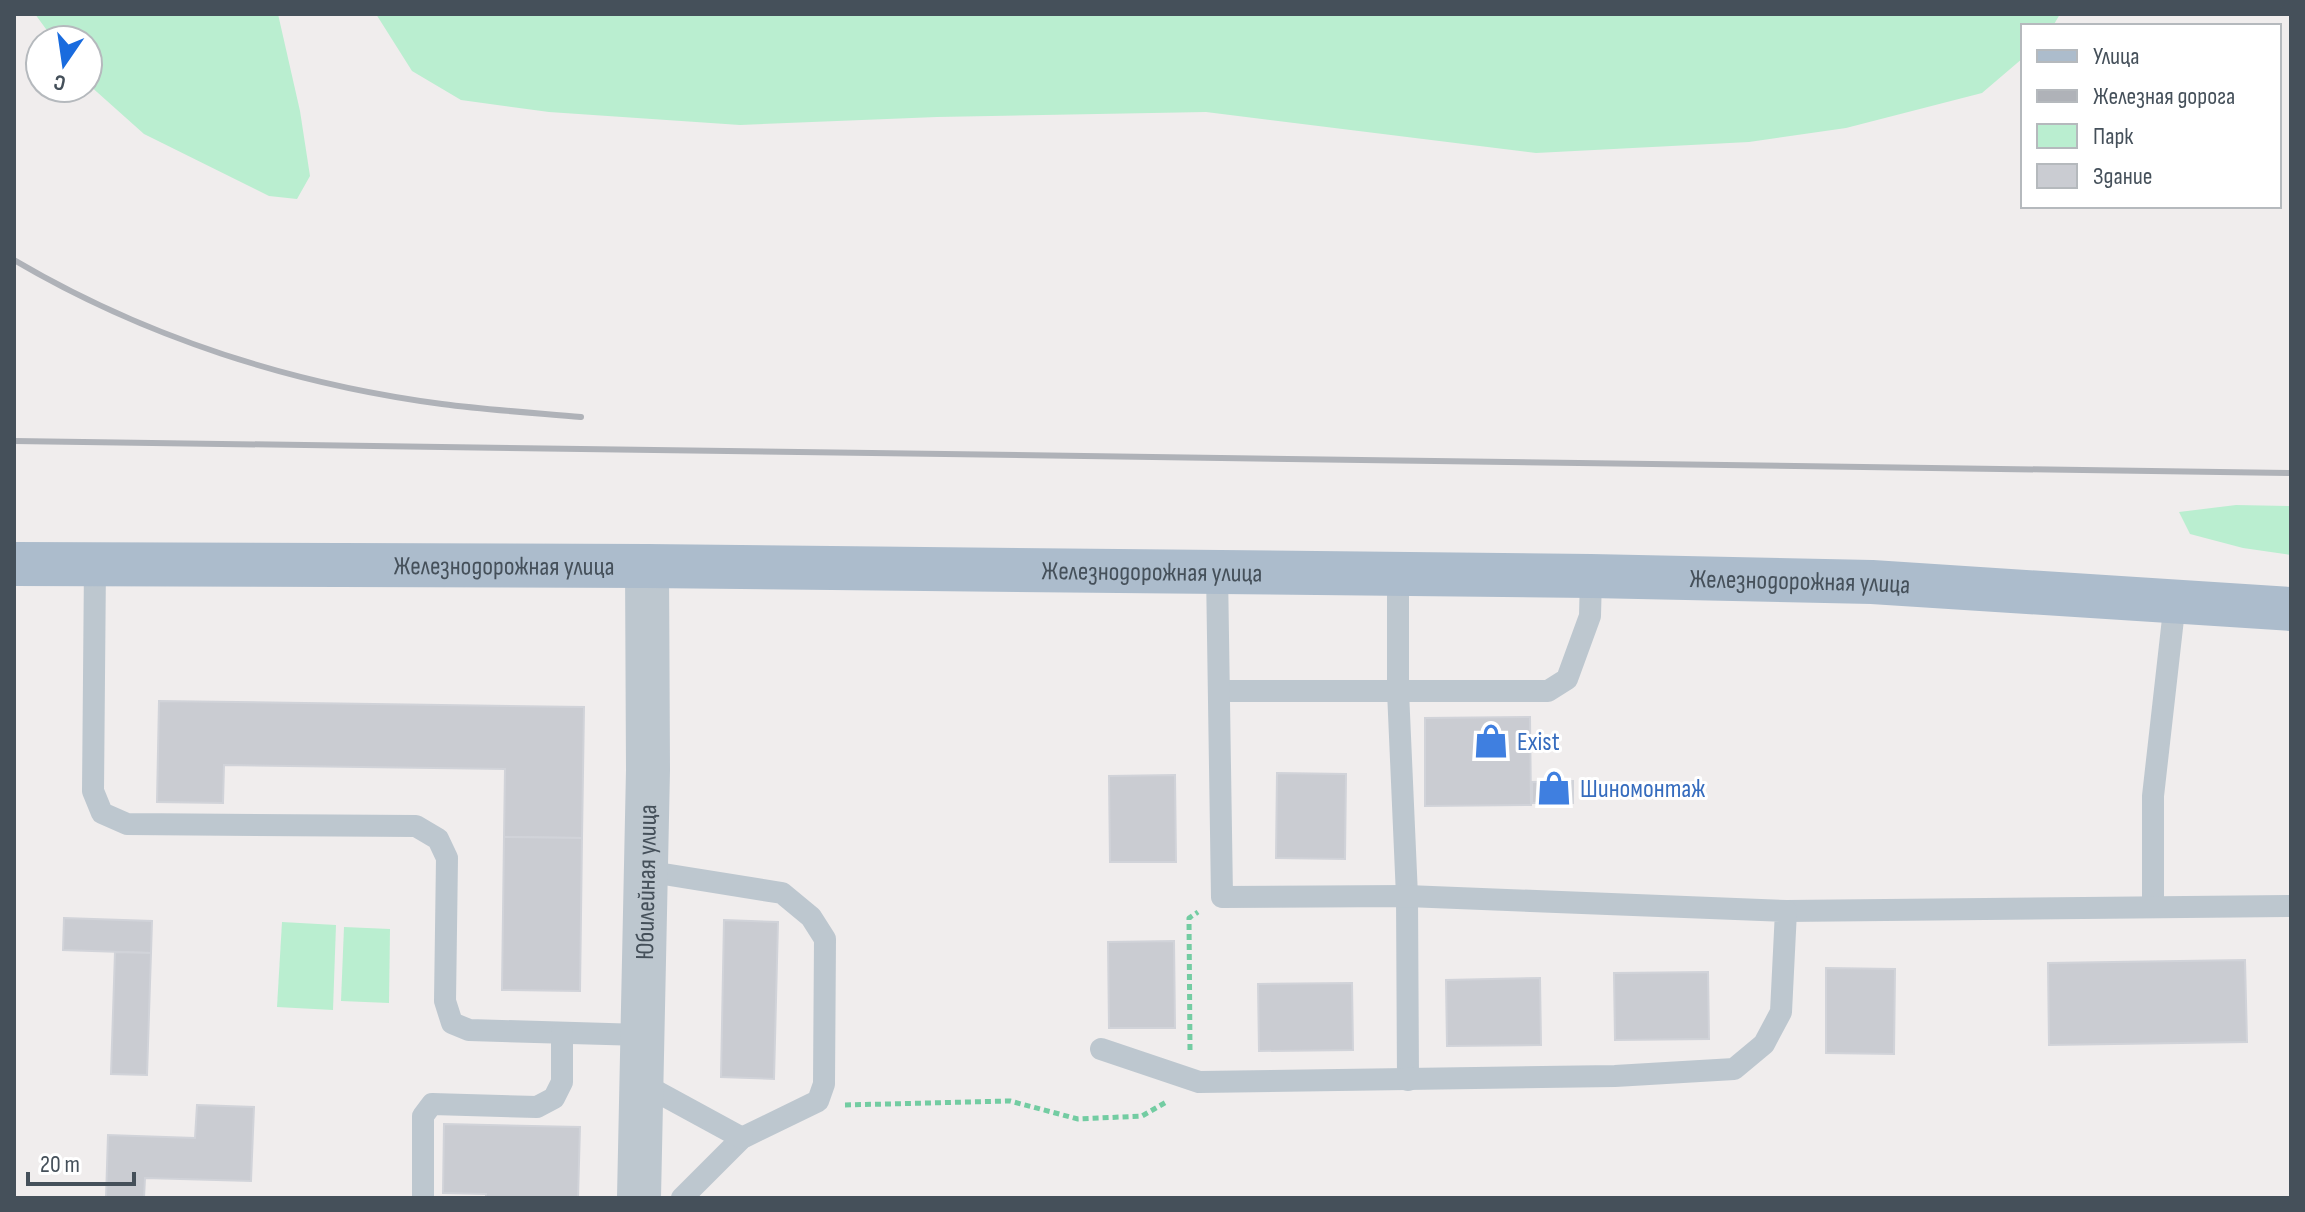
<svg xmlns="http://www.w3.org/2000/svg" width="2305" height="1212" font-family="'Sofia Sans Condensed',sans-serif">
	<rect width="100%" height="100%" fill="#f0eded"/>
	<g fill="#baeed0">
		<path d="M35 14H278L300 111 310 176 297 199 269 196 144 134 88 84V40H54Z"/>
		<path d="M376 14H2060L2053 26H2023V58L1982 93 1846 128 1749 142 1536 153 1206 112 937 117 740 125 549 112 461 100 412 71Z"/>
		<path d="M2236 505 2291 506V555L2243 548 2190 534 2179 512Z"/>
		<path d="M282 922 336 925 333 1010 277 1007Z"/>
		<path d="M344 927 390 929 389 1003 341 1001Z"/>
	</g>
	<g fill="#caccd2" stroke="#d1d3d9" stroke-width="2">
		<path d="M159 701 584 707 582 838 504 837 505 769 224 765 223 803 157 802Z"/>
		<path d="M1530 717 1531 805 1425 806V718Z"/>
		<path d="M1277 773 1346 774 1345 859 1276 858Z"/>
		<path d="M1175 775 1176 862H1110L1109 776Z"/>
		<path d="M1573 781V803H1532V782Z"/>
		<path d="M504 837 582 838 580 991 502 990Z"/>
		<path d="M64 918 152 921 151 953 63 950Z"/>
		<path d="M724 920 778 922 774 1079 721 1077Z"/>
		<path d="M1174 941 1175 1028H1109L1108 942Z"/>
		<path d="M115 952 151 953 147 1075 111 1074Z"/>
		<path d="M2245 960 2247 1042 2049 1045 2048 963Z"/>
		<path d="M1826 968 1895 969 1894 1054 1826 1053Z"/>
		<path d="M1708 972 1709 1039 1615 1040 1614 973Z"/>
		<path d="M1540 978 1541 1045 1447 1046 1446 980Z"/>
		<path d="M1352 983 1353 1050 1259 1051 1258 984Z"/>
		<path d="M197 1105 254 1107 251 1181 145 1178 144 1198H106L108 1135 195 1138Z"/>
		<path d="M444 1124 580 1127 578 1198H486V1194L443 1193Z"/>
	</g>
	<g fill="none" stroke-linecap="round" stroke-linejoin="round">
		<g stroke="#73cca2" stroke-width="5" stroke-dasharray="6 4" stroke-linecap="butt">
			<path d="M1190 1050 1189 918 1198 912"/>
			<path d="M845 1105 1010 1101 1078 1119 1142 1116 1168 1101"/>
		</g>
		<g stroke="#bdc7cf" stroke-width="22">
			<path d="M95 564 93 791 102 813 127 824 416 826 438 839 447 858 445 1001 452 1023 469 1030 642 1035"/>
			<path d="M1398 573V691L1407 896 1408 1080"/>
			<path d="M1220 691H1548L1567 679 1590 616 1591 576"/>
			<path d="M645 871 782 893 811 917 825 939 824 1084 818 1101 742 1138 682 1198"/>
			<path d="M2153 906V796L2175 601"/>
			<path d="M1786 911 2291 906"/>
			<path d="M1101 1049 1199 1082 1615 1076 1734 1069 1764 1044 1781 1012 1786 911 1407 896 1222 897 1217 571"/>
			<path d="M641 1083 742 1138"/>
			<path d="M423 1198V1116L432 1104 537 1107 554 1098 562 1082V1033"/>
		</g>
		<path stroke="#bdc7cf" stroke-width="44" id="s1" d="M639 1198 648 770 647 566"/>
		<path stroke="#acbccc" stroke-width="44" id="s2" d="M14 564 647 566 1591 576 1872 582 2291 609"/>
		<g stroke="#afb2b8" stroke-width="6">
			<path d="M14 260C145 337 292 384 442 404 488 410 535 413 581 417"/>
			<path d="M14 441 2291 473"/>
		</g>
	</g>
	<defs>
		<g id="shop-bare" transform="scale(2.76)"><path d="M-5-2.5h2.3a2.7 3.5 0 0 1 5.4 0H5L5.5 6h-11ZM-1.5-2.5h3a1.5 2.3 0 0 0-3 0Z" fill="#3f7fe0" stroke="#fff" stroke-width="2.5" paint-order="stroke"/></g>
	</defs>
	<g fill-rule="evenodd">
		<use href="#shop-bare" x="1491" y="741"/>
		<use href="#shop-bare" x="1554" y="788"/>
	</g>
	<g text-anchor="middle" stroke-width="6" stroke-linejoin="round" paint-order="stroke">
		<g font-size="26" fill="#45505a" stroke="#fff">
			<text dy="9" stroke="none"><textPath href="#s2" startOffset="490">Железнодорожная улица</textPath></text>
			<text dy="9" stroke="none"><textPath href="#s2" startOffset="1138">Железнодорожная улица</textPath></text>
			<text dy="9" stroke="none"><textPath href="#s2" startOffset="1786">Железнодорожная улица</textPath></text>
			<text dy="9" stroke="none"><textPath href="#s1" startOffset="316">Юбилейная улица</textPath></text>
		</g>
		<g font-size="26" fill="#366cbe" stroke="#fff" text-anchor="start">
			<text x="1517" y="750">Exist</text>
			<text x="1580" y="797">Шиномонтаж</text>
		</g>
	</g>
	<rect width="2305" height="1212" fill="none" stroke="#45505a" stroke-width="32"/>
	<rect x="2021" y="24" width="260" height="184" fill="#ffffff" stroke="#b5b9bd" stroke-width="2"/>
	<rect x="2037" y="50" width="40" height="12" fill="#acbccc" stroke="#b5b9bd" stroke-width="2"/>
	<text x="2093" y="64" font-size="24" fill="#45505a">Улица</text>
	<rect x="2037" y="90" width="40" height="12" fill="#afb2b8" stroke="#b5b9bd" stroke-width="2"/>
	<text x="2093" y="104" font-size="24" fill="#45505a">Железная дорога</text>
	<rect x="2037" y="124" width="40" height="24" fill="#baeed0" stroke="#b5b9bd" stroke-width="2"/>
	<text x="2093" y="144" font-size="24" fill="#45505a">Парк</text>
	<rect x="2037" y="164" width="40" height="24" fill="#caccd2" stroke="#b5b9bd" stroke-width="2"/>
	<text x="2093" y="184" font-size="24" fill="#45505a">Здание</text>
	<g transform="translate(64 64) rotate(193)"><circle r="38" fill="#ffffff" stroke="#b5b9bd" stroke-width="2"/>
	<path d="M0-6L14 30L0 20L-14 30Z" fill="#196bde"/>
	<text y="-12" font-size="22" font-weight="bold" text-anchor="middle" fill="#45505a">С</text>
	</g>
	<path d="M28 1172v12h106v-12" fill="none" stroke="#45505a" stroke-width="4"/>
	<text x="40" y="1172" font-size="24" fill="#45505a" stroke="#ffffff" stroke-width="6" paint-order="stroke">20 m</text>
</svg>
